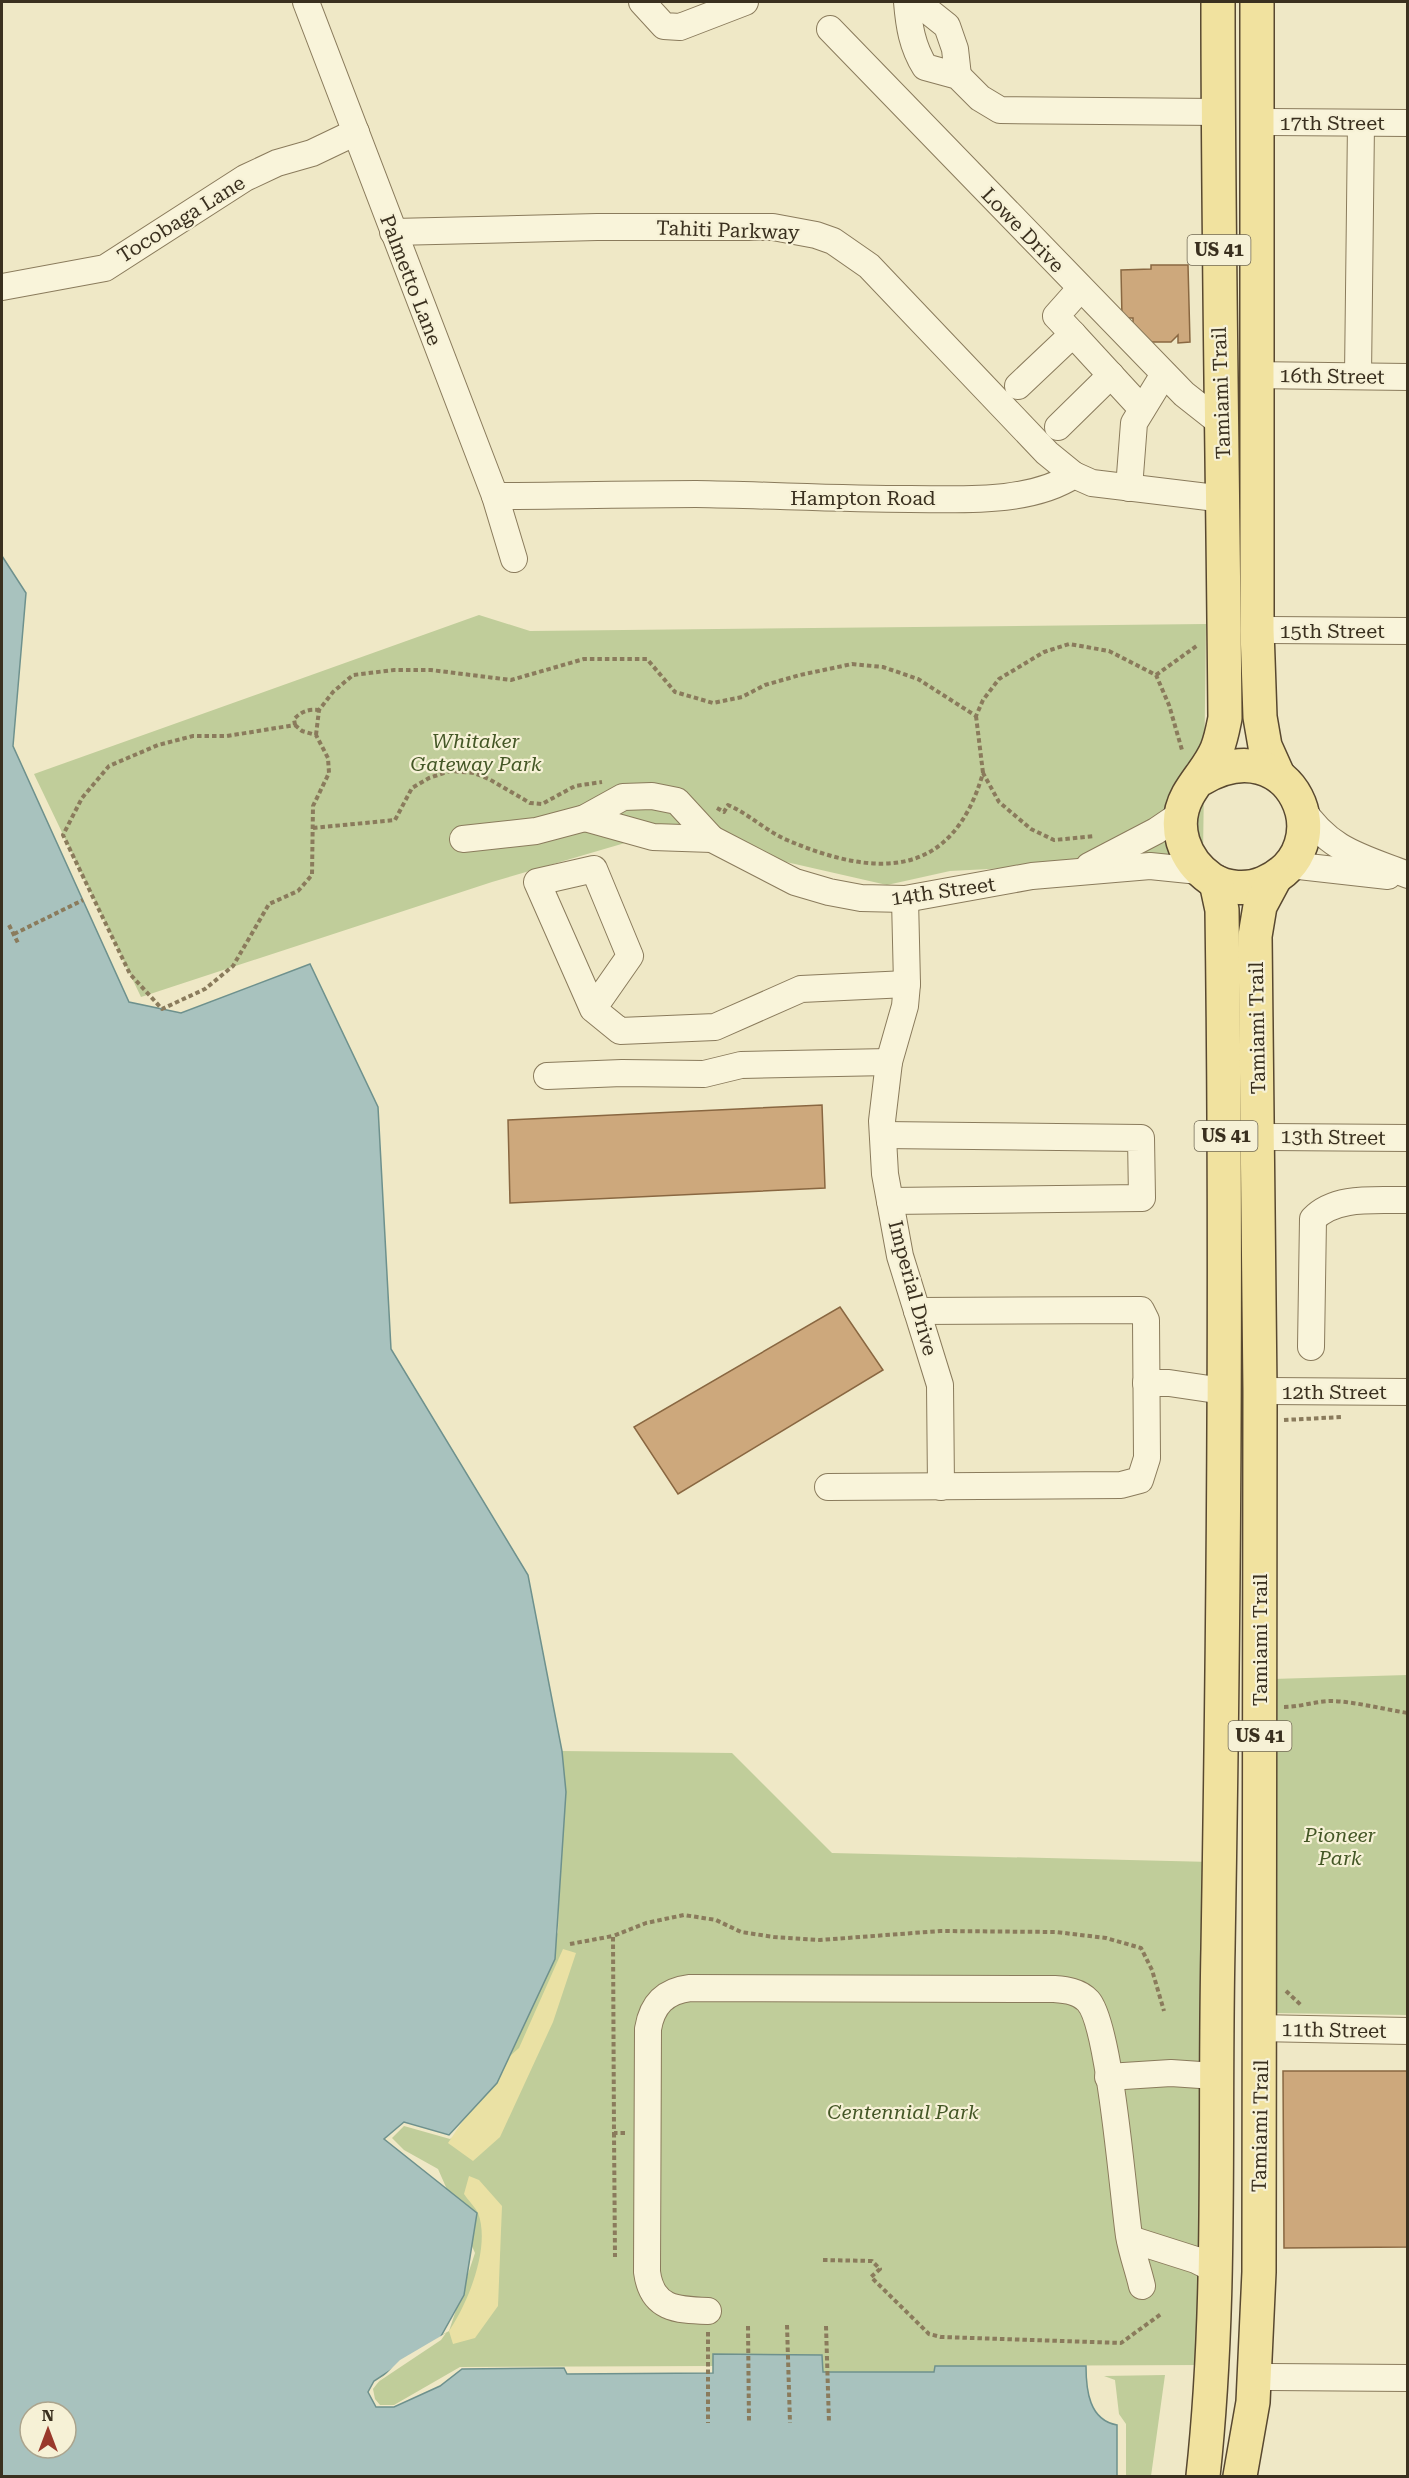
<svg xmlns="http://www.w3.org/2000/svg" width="1409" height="2478" font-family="'Roboto Serif',serif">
	<rect width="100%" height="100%" fill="#efe8c6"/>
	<g fill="#c0cd9a">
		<path d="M479 615 530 631 1206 624 1203 858 950 871 887 885 659 833 492 882 141 997 34 774Z"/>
		<path d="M1407 1675V2015L1273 2013 1272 1679Z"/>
		<path d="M562 1751 732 1753 832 1853 1212 1862 1203 2365 935 2366V2372H823L822 2355 714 2354 713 2366 460 2367 394 2405H380L375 2399 373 2389C391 2364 422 2346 449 2331L475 2253 438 2169 404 2150 392 2138 404 2126 450 2139 467 2127 558 1932Z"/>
		<path d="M1165 2375 1151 2476H1126V2424L1119 2414 1115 2380 1104 2376Z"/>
	</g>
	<g fill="#eae1a4">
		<path d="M563 1949 576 1953 553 2022 500 2137 473 2161 448 2143 500 2065 519 2048Z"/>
		<path d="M469 2176 479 2180 502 2206 498 2306 475 2338 453 2344 449 2331C468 2303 491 2247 478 2213 475 2207 468 2200 464 2194Z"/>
	</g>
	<path fill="#a8c2be" stroke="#6e918d" stroke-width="1.5" fill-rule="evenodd" d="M2 556 26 593 13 746 129 1002 181 1013 310 964 378 1107 391 1349 528 1575 562 1751 566 1792 555 1959 497 2083 449 2135 404 2122 384 2139 477 2213 464 2295 440 2338 374 2381 368 2392 376 2407H394L440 2386 462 2369 564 2368 567 2374 713 2373V2354L822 2355 823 2372H934L935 2366H1086C1086 2390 1089 2420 1117 2425V2476H2ZM30 2412H66V2448H30Z"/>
	<path fill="#efe8c6" d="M446 2333 441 2340 378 2382 400 2360Z"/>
	<g fill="#cda87c" stroke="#896741" stroke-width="1.5">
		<path d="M1151 265H1188L1190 342 1178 343V335L1171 342H1142L1133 326V318H1122L1121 270 1151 269Z"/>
		<path d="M822 1105 825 1188 510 1203 508 1120Z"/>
		<path d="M840 1307 883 1370 678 1494 634 1427Z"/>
		<path d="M1283 2071H1408V2247L1284 2248Z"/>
	</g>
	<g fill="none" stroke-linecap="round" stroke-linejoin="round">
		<g stroke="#8a7b5c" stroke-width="28">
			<g id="minor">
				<path d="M306 2 495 496 514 559"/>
				<path d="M642 2 664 26 680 27 745 2"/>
				<path d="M907 2C909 26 912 46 925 67L958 76 980 98 1000 110 1218 112"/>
				<path d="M917 2 947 26 955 49 958 76"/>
				<path d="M830 29 1184 394 1222 424"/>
				<path d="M1257 122 1408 123"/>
				<path d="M393 232 597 227H773L816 235 833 241 869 266 1047 453 1074 475"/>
				<path d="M2 287 105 268 245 178 277 163 312 153 356 132"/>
				<path d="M1073 334 1056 316 1080 289"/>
				<path d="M1257 375 1408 377"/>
				<path d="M1358 376 1361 123"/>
				<path d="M1018 386 1073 334 1142 409"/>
				<path d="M1058 427 1111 375"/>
				<path d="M1129 488 1134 423 1164 374"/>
				<path d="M495 496C562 496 629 494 696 494 767 495 838 499 910 499 961 499 1030 504 1074 475L1092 483 1224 499"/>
				<path d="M1257 630 1408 631"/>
				<path d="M1301 807C1329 851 1362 857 1408 875"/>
				<path d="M585 818 653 837 712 839 795 882 829 892 861 898 905 899 1032 876 1150 866 1199 871"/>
				<path d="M463 839 536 831 585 818 623 797 652 796 677 801 712 839"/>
				<path d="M1290 865 1388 876"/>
				<path d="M1089 866 1156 831 1181 814"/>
				<path d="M905 899 907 984 905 1006 889 1062 882 1121 885 1174 900 1256 940 1385 941 1487"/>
				<path d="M593 1009 630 956 594 869 537 882 593 1009 620 1031 715 1027 801 989 907 984"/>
				<path d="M547 1076 622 1073 704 1074 741 1065 889 1062"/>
				<path d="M883 1135 1141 1138 1142 1198 890 1201"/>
				<path d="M1259 1137 1408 1138"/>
				<path d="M1311 1347 1313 1219C1336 1195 1377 1201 1408 1200"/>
				<path d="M1146 1383H1169L1223 1391"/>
				<path d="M1260 1391 1408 1392"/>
				<path d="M828 1487 1121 1485 1140 1480 1147 1458 1146 1320 1141 1310 917 1311"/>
				<path d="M1261 2028 1408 2031"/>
				<path d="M1108 2077 1171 2073 1215 2076"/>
				<path d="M1130 2239 1196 2260 1216 2270"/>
				<path d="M708 2311C676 2310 652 2309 647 2272L648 2029C652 2005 665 1991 690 1988L1054 1989C1066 1990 1079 1991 1088 2001 1110 2025 1123 2195 1129 2236 1132 2253 1138 2269 1142 2286"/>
				<path d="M1254 2377 1408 2378"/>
			</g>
		</g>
		<g stroke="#584830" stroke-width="36">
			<g id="major">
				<path d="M1257 2V630L1260 717 1265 746 1278 775"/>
				<path d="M1201 779C1291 725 1345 848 1264 883 1248 890 1226 889 1211 879 1184 860 1171 826 1188 795 1197 779 1210 766 1217 749 1221 739 1223 728 1225 718 1223 479 1218 240 1218 2"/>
				<path d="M1203 2476C1222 2301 1214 2125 1218 1949 1224 1603 1227 1256 1222 910L1216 882"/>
				<path d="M1240 2476 1253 2402 1259 2272 1260 1391 1255 936 1260 906 1275 878"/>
			</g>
		</g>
		<g stroke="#8a7b5c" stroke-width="4" stroke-dasharray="4.5 3" stroke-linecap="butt">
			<path d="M1156 675 1198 645"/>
			<path d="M976 716 983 773"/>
			<path d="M295 725 302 731 316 735 328 758 329 773 313 806 312 875 298 891 269 904 233 966 205 989 162 1009 130 974 63 835 82 798 109 766 158 745 193 736H227Z"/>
			<path d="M295 725 294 719C302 711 309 709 319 710"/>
			<path d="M316 735 319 710 333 692 353 675 394 670H431L511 680 584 659H647L675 692 713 703 742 697 765 685 800 675 852 664 883 667 918 679 976 716 983 700 999 679 1044 652 1069 644 1109 651 1156 675 1169 705 1182 750"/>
			<path d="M717 808 724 812 728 805C749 814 766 831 787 840 876 878 952 880 983 773L999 802 1031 829 1054 840 1095 836"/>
			<path d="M313 828 395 820 412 788 429 778 450 771 474 773 489 779 530 803 542 804 575 786 602 782"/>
			<path d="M9 925 18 943"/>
			<path d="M14 934 83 900"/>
			<path d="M1284 1420 1343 1417"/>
			<path d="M1284 1707C1300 1707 1316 1701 1332 1701 1357 1702 1382 1709 1408 1713"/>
			<path d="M570 1944 613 1936"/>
			<path d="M1286 1991 1302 2006"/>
			<path d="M614 2133 615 2257"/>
			<path d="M625 2133H614L613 1936 646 1923 684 1915 716 1920 741 1932 774 1937 820 1940 940 1931 1056 1932 1106 1938 1141 1948 1152 1970 1164 2011"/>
			<path d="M823 2260 872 2261 880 2269 871 2277 929 2334 941 2337 1121 2343 1161 2314"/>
			<path d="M787 2325 790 2423"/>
			<path d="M748 2326 749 2423"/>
			<path d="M826 2326 829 2423"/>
			<path d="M708 2332V2423"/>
		</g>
		<use href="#minor" stroke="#f9f4da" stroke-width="26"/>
		<use href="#major" stroke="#f1e29f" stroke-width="33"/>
	</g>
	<g text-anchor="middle" stroke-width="4.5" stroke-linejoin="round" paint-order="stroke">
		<g fill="#f6f1d6" stroke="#726a56" stroke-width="1.5">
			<rect x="1187.5" y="235" width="63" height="30" rx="4.5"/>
			<rect x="1194.5" y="1121" width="63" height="30" rx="4.5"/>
			<rect x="1228.5" y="1721" width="63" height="30" rx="4.5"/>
		</g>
		<g font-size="18" font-weight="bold" fill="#3a301f">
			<text x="1219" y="256">US 41</text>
			<text x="1226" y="1142">US 41</text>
			<text x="1260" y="1742">US 41</text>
		</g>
		<g font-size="20" fill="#3a301f" stroke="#f6f1d6">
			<text x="1332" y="130">17th Street</text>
			<text transform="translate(181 219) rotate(-32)" y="7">Tocobaga Lane</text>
			<text transform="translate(728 230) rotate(2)" y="7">Tahiti Parkway</text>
			<text transform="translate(1023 230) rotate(46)" y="7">Lowe Drive</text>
			<text transform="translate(411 280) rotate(69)" y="7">Palmetto Lane</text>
			<text transform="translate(1332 376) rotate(1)" y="7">16th Street</text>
			<text transform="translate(1221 393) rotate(-92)" y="7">Tamiami Trail</text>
			<text x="863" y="505">Hampton Road</text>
			<text x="1332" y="638">15th Street</text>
			<text transform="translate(943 891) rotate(-8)" y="7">14th Street</text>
			<text transform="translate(1257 1028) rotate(-91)" y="7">Tamiami Trail</text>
			<text transform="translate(1333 1137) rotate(1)" y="7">13th Street</text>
			<text transform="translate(913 1288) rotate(75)" y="7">Imperial Drive</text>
			<text x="1334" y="1399">12th Street</text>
			<text transform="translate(1260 1640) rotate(-90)" y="7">Tamiami Trail</text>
			<text transform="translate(1334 2030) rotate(1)" y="7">11th Street</text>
			<text transform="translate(1260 2126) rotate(-89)" y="7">Tamiami Trail</text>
		</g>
		<g font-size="20" font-style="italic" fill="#445726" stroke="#f6f1d6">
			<text x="476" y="748">Whitaker<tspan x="476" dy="23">Gateway Park</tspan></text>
			<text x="1340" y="1842">Pioneer<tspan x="1340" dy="23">Park</tspan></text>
			<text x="903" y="2119">Centennial Park</text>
		</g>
	</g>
	<rect width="1409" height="2478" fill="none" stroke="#3a301f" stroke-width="6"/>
	<g transform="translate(48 2430)"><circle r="28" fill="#f6f1d6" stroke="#aba48d" stroke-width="1.5"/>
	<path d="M0-4.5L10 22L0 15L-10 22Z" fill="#99392b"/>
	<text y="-9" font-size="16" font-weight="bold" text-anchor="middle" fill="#3a301f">N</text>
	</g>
</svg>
